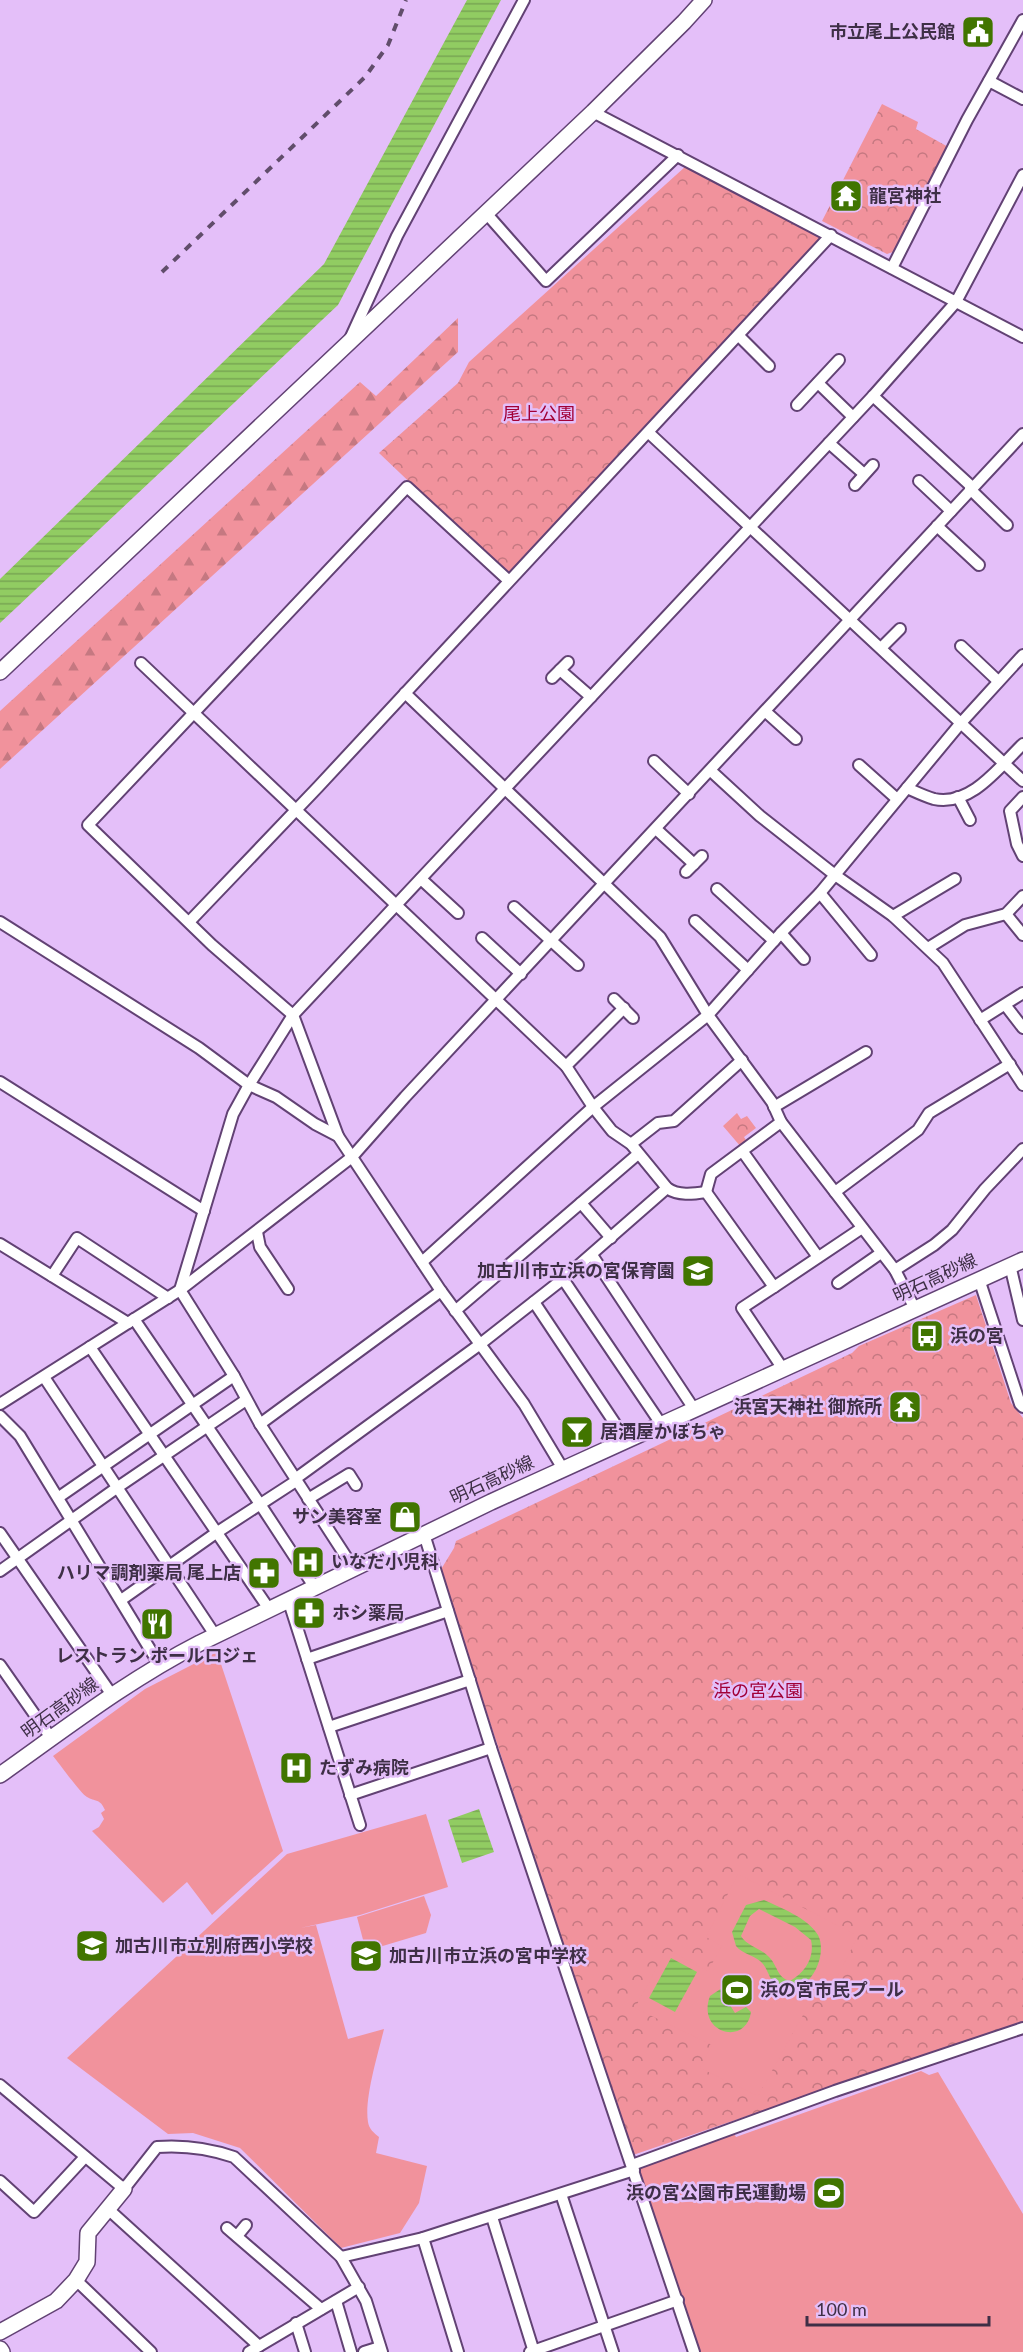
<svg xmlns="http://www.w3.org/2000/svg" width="1023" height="2352" font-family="Lato,'Noto Sans JP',sans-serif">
	<defs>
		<pattern id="forest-firs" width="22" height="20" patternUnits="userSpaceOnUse" patternTransform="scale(1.5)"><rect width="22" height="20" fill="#f1929c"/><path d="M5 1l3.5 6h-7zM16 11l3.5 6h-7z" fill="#c57881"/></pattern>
		<pattern id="park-crowns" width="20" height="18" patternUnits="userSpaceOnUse" patternTransform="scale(1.5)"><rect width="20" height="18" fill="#f1929c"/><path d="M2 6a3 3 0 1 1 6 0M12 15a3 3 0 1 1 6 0" fill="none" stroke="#c57881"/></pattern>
		<pattern id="water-rules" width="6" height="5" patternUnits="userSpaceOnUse" patternTransform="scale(1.5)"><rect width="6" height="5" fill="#91cc62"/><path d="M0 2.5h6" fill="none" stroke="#78a653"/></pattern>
	</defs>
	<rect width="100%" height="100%" fill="#e4bff9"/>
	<path fill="url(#forest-firs)" d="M458 318V352L0 769V711L360 382 376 396Z"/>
	<g fill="url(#park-crowns)">
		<path d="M882 104 918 122 916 129 950 148 896 251 887 254 822 221Z"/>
		<path d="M686 166 820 238 508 576 379 453 458 383 469 362Z"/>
		<path d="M737 1113 741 1119 747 1116 756 1128 744 1137 747 1142 741 1147 723 1126Z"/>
		<path d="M976 1295 1011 1403 1023 1418V2022L633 2155 440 1571 454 1548 456 1541 852 1353 859 1346Z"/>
	</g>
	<g fill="#f1929c">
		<path d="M217 1652 283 1851 212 1915 187 1882 163 1903 92 1831 99 1827 104 1819 101 1813 105 1810C100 1798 95 1802 87 1797 81 1794 59 1763 53 1756L145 1689Z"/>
		<path d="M426 1814 448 1887 360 1915 300 1928 316 1925 348 2039 384 2029C378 2054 364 2099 368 2122 369 2129 374 2133 379 2137L376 2153 427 2166 419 2203 400 2233 341 2248 240 2148 193 2133 168 2134 67 2058 287 1854Z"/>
		<path d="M738 1874 858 1936 824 2002 813 1997 758 2096 700 2068 712 2045 635 2008 667 1949 708 1971 722 1946 706 1937Z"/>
		<path d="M424 1896 431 1915 426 1933 366 1951 357 1917Z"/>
		<path d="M921 2071 929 2075 938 2072 1023 2214V2352H700L640 2172 641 2165 733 2132 736 2137Z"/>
	</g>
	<g fill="url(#water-rules)" fill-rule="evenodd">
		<path d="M467 0H501L338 305 0 623V579L324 264Z"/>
		<path d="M479 1809 494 1852 462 1863 448 1820Z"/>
		<path d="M764 1900C781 1908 808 1918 818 1935 829 1956 808 1997 782 1988 770 1985 770 1973 763 1964 756 1955 743 1955 736 1946L732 1932 746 1905ZM759 1909 795 1927 811 1940C815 1957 805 1973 790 1981 776 1977 778 1965 768 1956 760 1948 747 1946 741 1936L750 1916Z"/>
		<path d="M671 1958 697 1972 675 2012 649 1998Z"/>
		<path d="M722 1988 738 1992 739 1995 728 2002 735 2013 746 2007 751 2012C746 2047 696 2033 710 1996Z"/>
	</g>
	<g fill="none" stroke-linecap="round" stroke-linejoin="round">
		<g stroke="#624274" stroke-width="14">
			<g id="street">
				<path d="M989 81 1023 99"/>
				<path d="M593 112 1023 337"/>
				<path d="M486 213 546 281 678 155"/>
				<path d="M892 268 967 120 1023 20"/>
				<path d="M739 336 769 366"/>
				<path d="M350 339 397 236 524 0"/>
				<path d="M818 383 853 417"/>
				<path d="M873 396 972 487"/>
				<path d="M797 405 839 360"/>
				<path d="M649 433 1023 781"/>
				<path d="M829 443 864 474"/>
				<path d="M919 481 951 511"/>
				<path d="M855 485 873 465"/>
				<path d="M970 489 1007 525"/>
				<path d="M937 526 979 565"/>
				<path d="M961 646 998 681"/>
				<path d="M881 648 900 629"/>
				<path d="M141 663 566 1066 593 1107 612 1131 631 1144 667 1188C678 1196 693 1194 706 1192L774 1287 742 1308 783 1369"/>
				<path d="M560 670 591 697"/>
				<path d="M552 678 568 662"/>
				<path d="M405 693 660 937 708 1015 772 1102 781 1122 895 1270 915 1309"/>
				<path d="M766 712 796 739"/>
				<path d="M654 761 689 794"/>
				<path d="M859 765 897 799"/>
				<path d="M711 771 760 816 835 875 893 916 943 963 1023 1085"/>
				<path d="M907 788C916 792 924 796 934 799 971 807 1000 766 1023 744"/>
				<path d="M958 797 970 820"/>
				<path d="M1023 797 1010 811 1017 844 1023 856"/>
				<path d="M656 829 694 864"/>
				<path d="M686 872 702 856"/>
				<path d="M421 879 458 913"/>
				<path d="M717 889 774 941"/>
				<path d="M820 893 871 955"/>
				<path d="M514 907 578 965"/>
				<path d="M1006 914 1023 935"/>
				<path d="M893 916 955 879"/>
				<path d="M190 921 318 787 831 235"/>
				<path d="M695 921 748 970"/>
				<path d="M0 922 199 1048 249 1085 276 1097 315 1124 338 1136 441 1291 524 1404 563 1469"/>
				<path d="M781 933 804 959"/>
				<path d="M482 938 521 974"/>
				<path d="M928 948 965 925 1006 914 1023 896"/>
				<path d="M614 999 633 1018"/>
				<path d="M1006 1006 1023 1028"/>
				<path d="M980 1020 1023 993"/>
				<path d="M566 1066 624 1008"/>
				<path d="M0 1082 204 1211"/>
				<path d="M774 1107 866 1052"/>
				<path d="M338 1136 293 1015 212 945 88 825 407 487 508 580"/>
				<path d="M631 1144 658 1123 674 1121 742 1060"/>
				<path d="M743 1152 818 1257"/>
				<path d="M706 1192 711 1174 781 1122"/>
				<path d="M835 1192 918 1130 929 1113 1010 1064"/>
				<path d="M581 1203 611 1238"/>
				<path d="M257 1232 260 1247 288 1289"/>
				<path d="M0 1244 128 1323"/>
				<path d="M592 1255 694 1409"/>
				<path d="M422 1262 593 1107 708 1015 781 933 820 893 960 724 1023 655"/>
				<path d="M1010 1265 1023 1320"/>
				<path d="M895 1270 934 1245 952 1230 985 1189 1023 1149"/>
				<path d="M52 1276 77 1238 168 1298"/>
				<path d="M563 1279 661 1424"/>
				<path d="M979 1279 1020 1404 1023 1407"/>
				<path d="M838 1283 881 1253"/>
				<path d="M774 1287 862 1228"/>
				<path d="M534 1302 626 1440"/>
				<path d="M455 1311 638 1154"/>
				<path d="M134 1319 260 1504 315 1588"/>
				<path d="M90 1347 269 1609"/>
				<path d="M44 1377 215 1635"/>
				<path d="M0 1404 180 1290 352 1157 405 1097 1023 434"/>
				<path d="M0 1416 20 1436 159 1664"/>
				<path d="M260 1424 441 1291"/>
				<path d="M295 1479 479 1345 563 1279 667 1188"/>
				<path d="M59 1497 234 1376"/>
				<path d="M308 1499 349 1474 356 1485"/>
				<path d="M0 1533 112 1695"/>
				<path d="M424 1534 491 1748 694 2352"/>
				<path d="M354 1569 260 1424 234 1376 180 1290 233 1114 249 1085 293 1015 873 396 956 302 1023 175"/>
				<path d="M0 1571 118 1487 246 1400"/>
				<path d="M288 1599 360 1825"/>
				<path d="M121 1600 216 1533 296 1481"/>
				<path d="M307 1659 448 1611"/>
				<path d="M0 1665 51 1738"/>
				<path d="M329 1727 470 1680"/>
				<path d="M350 1795 491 1748"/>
				<path d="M0 2085 124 2189 157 2147C184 2145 208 2148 234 2157L341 2257 366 2301 382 2352"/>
				<path d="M632 2165 835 2091 1023 2028"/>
				<path d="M0 2181 34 2212 85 2157"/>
				<path d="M561 2194 613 2352"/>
				<path d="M108 2209 259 2346"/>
				<path d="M492 2217 534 2352"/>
				<path d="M227 2228 321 2309"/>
				<path d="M237 2236 246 2225"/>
				<path d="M423 2238 458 2352"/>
				<path d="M341 2257 423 2238 634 2170"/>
				<path d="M76 2280 151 2352"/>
				<path d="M336 2301 351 2352"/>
				<path d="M296 2323 305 2352"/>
				<path d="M249 2352 359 2287"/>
				<path d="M364 2352 380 2347"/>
				<path d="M530 2352 678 2300"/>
			</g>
		</g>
		<g stroke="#624274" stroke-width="18">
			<g id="secondary">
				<path d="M0 672 593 112 684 22 704 0"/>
				<path d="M0 1775C65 1729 128 1680 200 1643L491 1502 1023 1260"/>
				<path d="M0 2332 56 2301 76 2280 87 2262 88 2233 124 2189"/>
				<path d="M0 2349 2 2352"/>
			</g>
		</g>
		<use href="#street" stroke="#fff" stroke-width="10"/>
		<use href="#secondary" stroke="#fff" stroke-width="15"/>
		<path stroke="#614d6b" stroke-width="4" stroke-dasharray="8 8" stroke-linecap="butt" d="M162 272 365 77 388 45 406 0"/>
	</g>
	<defs>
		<g id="civic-square" transform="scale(1.725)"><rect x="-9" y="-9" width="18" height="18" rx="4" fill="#417500" stroke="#e4bff9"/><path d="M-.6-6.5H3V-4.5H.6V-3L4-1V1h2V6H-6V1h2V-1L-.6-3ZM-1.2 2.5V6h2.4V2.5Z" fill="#fff"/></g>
		<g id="temple-square" transform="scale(1.725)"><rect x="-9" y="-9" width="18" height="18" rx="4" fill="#417500" stroke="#e4bff9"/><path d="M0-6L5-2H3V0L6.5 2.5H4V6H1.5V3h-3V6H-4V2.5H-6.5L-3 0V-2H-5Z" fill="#fff"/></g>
		<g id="school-square" transform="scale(1.725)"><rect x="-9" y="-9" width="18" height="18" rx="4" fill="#417500" stroke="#e4bff9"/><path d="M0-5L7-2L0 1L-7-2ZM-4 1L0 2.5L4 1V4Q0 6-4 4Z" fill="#fff"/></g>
		<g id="bus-square" transform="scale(1.725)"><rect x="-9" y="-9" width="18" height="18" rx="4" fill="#417500" stroke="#e4bff9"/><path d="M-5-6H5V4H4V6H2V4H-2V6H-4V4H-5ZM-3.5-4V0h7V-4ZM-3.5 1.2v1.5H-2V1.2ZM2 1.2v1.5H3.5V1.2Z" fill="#fff"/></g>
		<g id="bar-square" transform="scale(1.725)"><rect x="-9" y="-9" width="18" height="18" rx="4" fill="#417500" stroke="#e4bff9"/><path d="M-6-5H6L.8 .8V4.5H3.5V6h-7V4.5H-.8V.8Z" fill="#fff"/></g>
		<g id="shop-square" transform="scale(1.725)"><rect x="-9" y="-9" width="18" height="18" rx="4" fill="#417500" stroke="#e4bff9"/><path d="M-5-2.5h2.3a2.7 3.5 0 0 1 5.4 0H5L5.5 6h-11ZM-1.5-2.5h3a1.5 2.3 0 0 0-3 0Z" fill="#fff"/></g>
		<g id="hospital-square" transform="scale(1.725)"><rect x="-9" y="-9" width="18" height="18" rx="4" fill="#417500" stroke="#e4bff9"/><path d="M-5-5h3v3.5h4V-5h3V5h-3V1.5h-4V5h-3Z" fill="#fff"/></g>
		<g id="pharmacy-square" transform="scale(1.725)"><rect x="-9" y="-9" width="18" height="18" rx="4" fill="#417500" stroke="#e4bff9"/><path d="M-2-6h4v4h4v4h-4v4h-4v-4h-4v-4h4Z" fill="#fff"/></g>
		<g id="restaurant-square" transform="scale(1.725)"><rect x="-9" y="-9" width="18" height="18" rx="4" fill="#417500" stroke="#e4bff9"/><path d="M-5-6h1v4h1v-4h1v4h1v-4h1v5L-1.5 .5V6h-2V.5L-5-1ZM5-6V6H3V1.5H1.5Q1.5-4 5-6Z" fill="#fff"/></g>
		<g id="stadium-square" transform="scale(1.725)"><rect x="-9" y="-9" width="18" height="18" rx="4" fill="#417500" stroke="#e4bff9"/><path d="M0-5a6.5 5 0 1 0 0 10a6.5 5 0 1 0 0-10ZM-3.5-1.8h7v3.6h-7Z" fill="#fff"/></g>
	</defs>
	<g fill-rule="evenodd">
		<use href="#civic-square" x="978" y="32"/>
		<use href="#temple-square" x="846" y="196"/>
		<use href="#school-square" x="698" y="1271"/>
		<use href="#bus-square" x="927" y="1336"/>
		<use href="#temple-square" x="905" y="1407"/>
		<use href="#bar-square" x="577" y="1432"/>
		<use href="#shop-square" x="405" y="1517"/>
		<use href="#hospital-square" x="308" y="1562"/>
		<use href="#pharmacy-square" x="264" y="1573"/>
		<use href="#pharmacy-square" x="309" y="1613"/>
		<use href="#restaurant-square" x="157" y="1624"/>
		<use href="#hospital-square" x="296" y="1768"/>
		<use href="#school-square" x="92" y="1946"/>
		<use href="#school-square" x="366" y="1956"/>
		<use href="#stadium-square" x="737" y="1990"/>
		<use href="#stadium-square" x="829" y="2193"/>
	</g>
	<g text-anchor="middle" stroke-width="5" stroke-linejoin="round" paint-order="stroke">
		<g font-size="18" font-weight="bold" fill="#3e2f46" stroke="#e4bff9" text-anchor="start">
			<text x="955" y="38" text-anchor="end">市立尾上公民館</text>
			<text x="869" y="202">龍宮神社</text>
			<text x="675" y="1277" text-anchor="end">加古川市立浜の宮保育園</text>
			<text x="950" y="1342">浜の宮</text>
			<text x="882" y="1413" text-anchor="end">浜宮天神社 御旅所</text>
			<text x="600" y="1438">居酒屋かぼちゃ</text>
			<text x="382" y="1523" text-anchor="end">サン美容室</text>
			<text x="331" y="1568">いなだ小児科</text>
			<text x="241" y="1579" text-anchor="end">ハリマ調剤薬局 尾上店</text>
			<text x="332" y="1619">ホシ薬局</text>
			<text x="157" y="1662" text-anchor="middle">レストラン ポールロジェ</text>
			<text x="319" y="1774">たずみ病院</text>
			<text x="115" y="1952">加古川市立別府西小学校</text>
			<text x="389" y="1962">加古川市立浜の宮中学校</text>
			<text x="760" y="1996">浜の宮市民プール</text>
			<text x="806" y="2199" text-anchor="end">浜の宮公園市民運動場</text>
		</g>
		<g font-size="18" fill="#a10037" stroke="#e4bff9">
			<text x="539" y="420">尾上公園</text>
			<text x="758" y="1697">浜の宮公園</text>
		</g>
		<g font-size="18" fill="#3e2f46" stroke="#e4bff9">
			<text transform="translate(935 1278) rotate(-25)" y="6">明石高砂線</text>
			<text transform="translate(492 1480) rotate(-25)" y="6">明石高砂線</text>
			<text transform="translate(60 1708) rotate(-36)" y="6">明石高砂線</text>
		</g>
	</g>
	<path d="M807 2316v9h182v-9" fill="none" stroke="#3e2f46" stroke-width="3"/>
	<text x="816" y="2316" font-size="18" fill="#3e2f46" stroke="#e4bff9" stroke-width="4.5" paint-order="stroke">100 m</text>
</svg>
